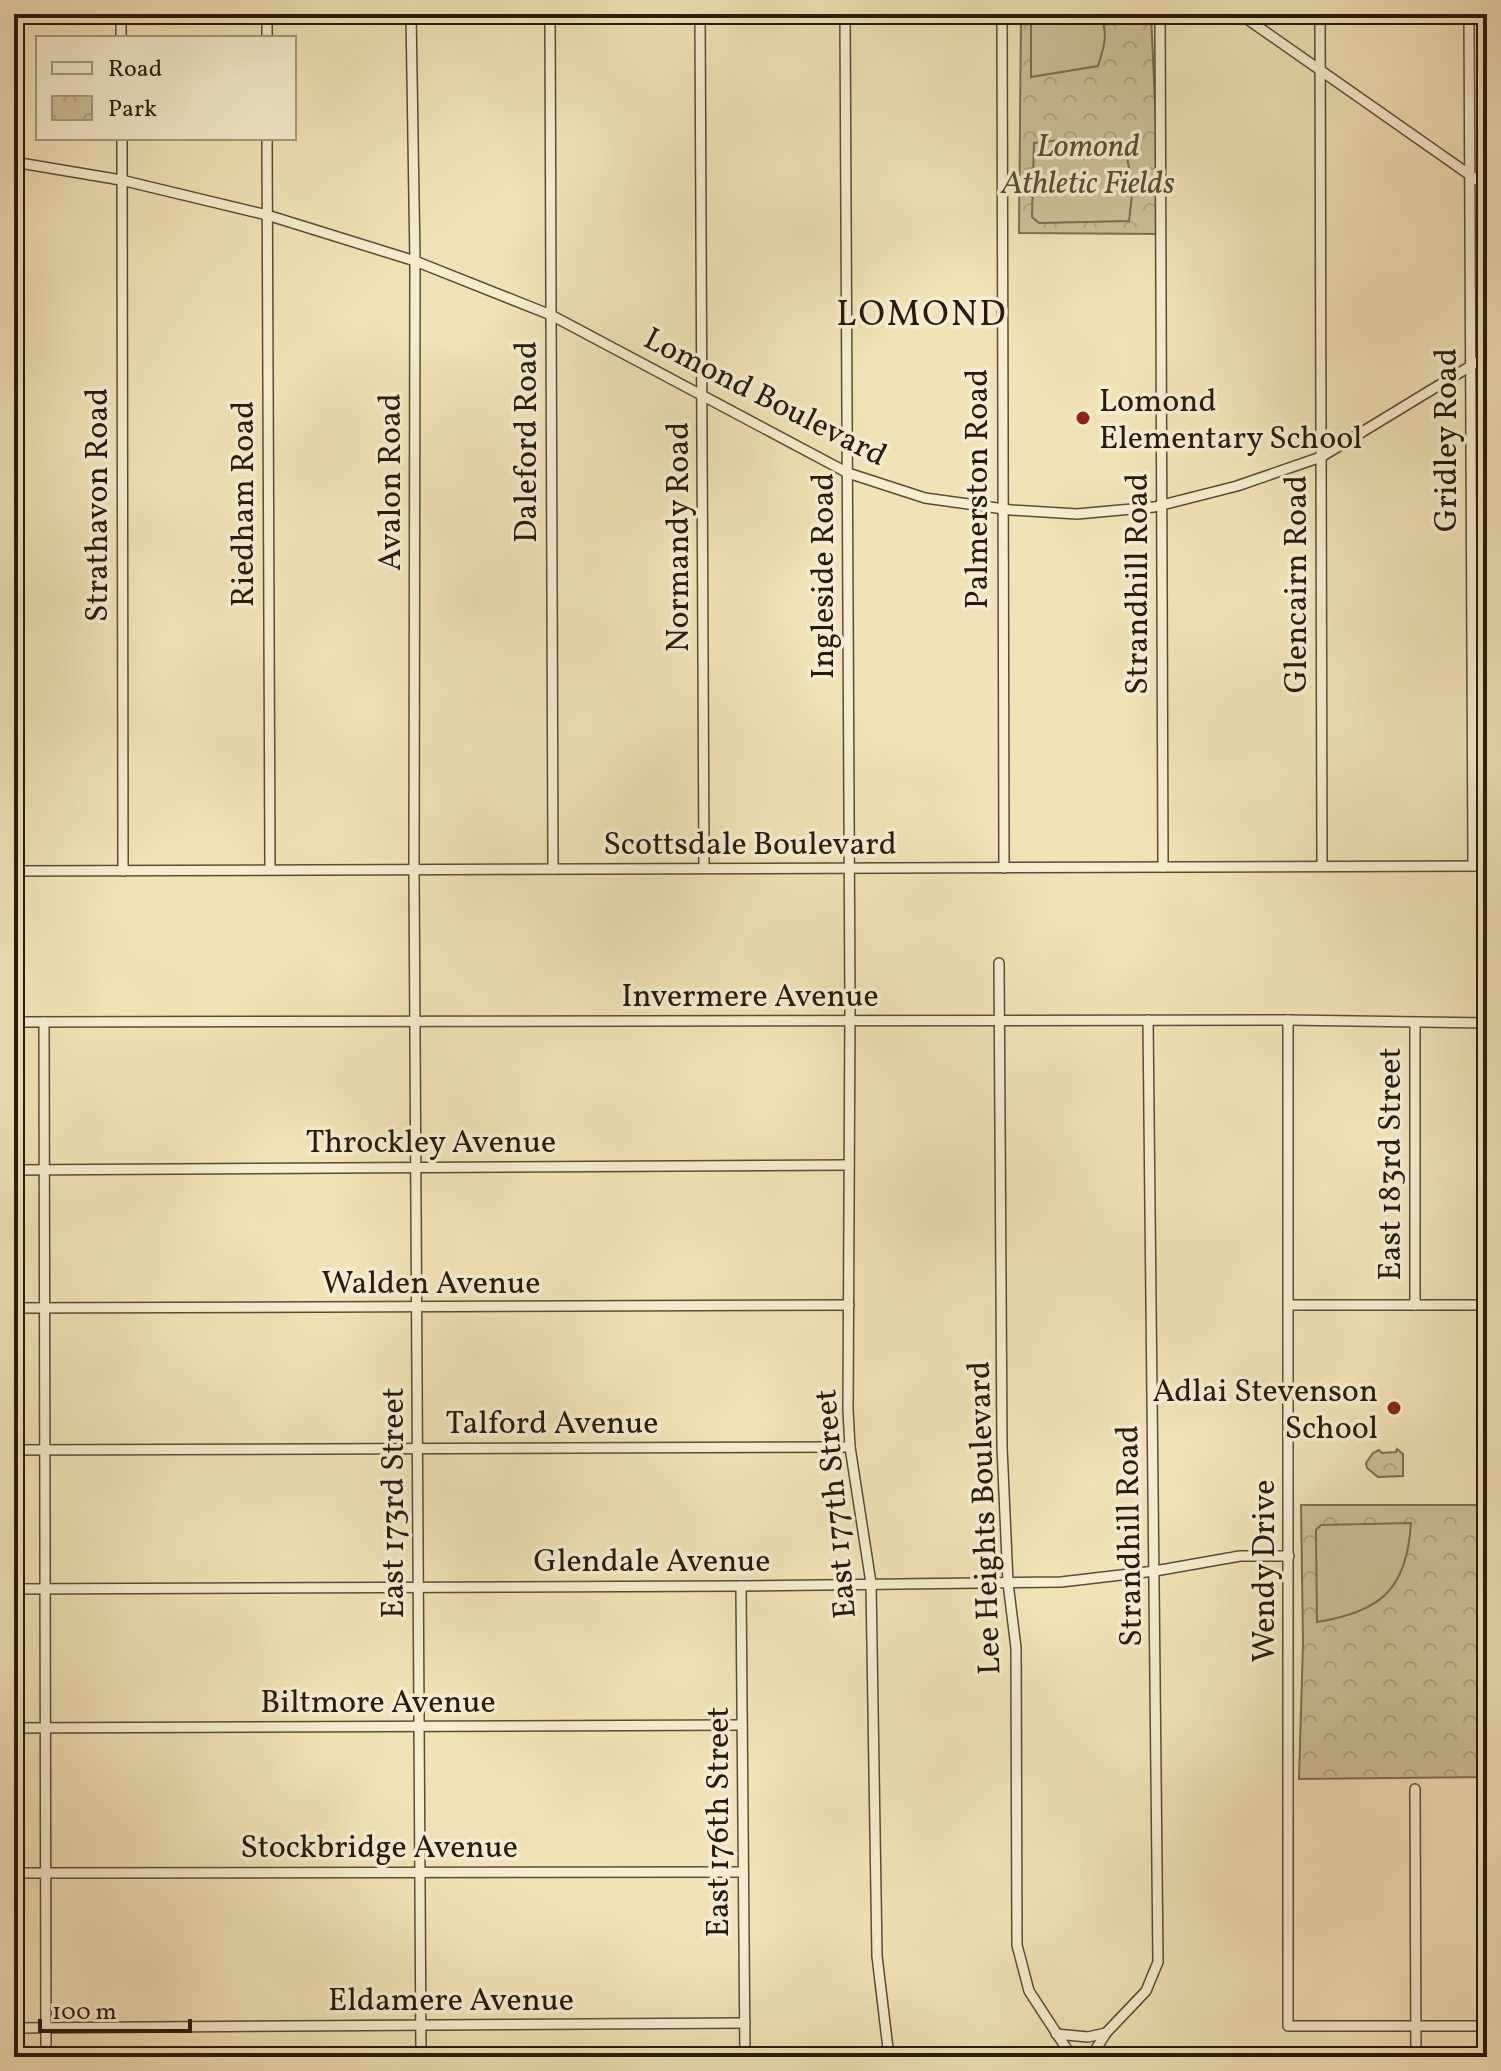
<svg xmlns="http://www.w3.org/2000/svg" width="1501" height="2071" font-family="Vollkorn,serif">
	<defs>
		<pattern id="park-crowns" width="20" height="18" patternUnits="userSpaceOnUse" patternTransform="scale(2)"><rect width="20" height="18" fill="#cfc19b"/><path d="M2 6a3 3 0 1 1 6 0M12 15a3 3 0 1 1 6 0" fill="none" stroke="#b2a584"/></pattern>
	</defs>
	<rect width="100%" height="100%" fill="#f1e3b7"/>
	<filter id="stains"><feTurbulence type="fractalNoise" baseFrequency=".0025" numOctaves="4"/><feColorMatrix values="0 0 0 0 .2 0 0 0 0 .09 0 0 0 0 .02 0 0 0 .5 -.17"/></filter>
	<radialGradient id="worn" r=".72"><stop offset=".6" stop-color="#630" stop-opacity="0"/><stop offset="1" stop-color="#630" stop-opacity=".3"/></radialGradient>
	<g fill="url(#park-crowns)" stroke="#7b6e56" stroke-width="2">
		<path d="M1021 14H1151L1161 234 1019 233Z"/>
		<path d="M1487 203V338L1478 334 1479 207Z"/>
		<path d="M1397 1449 1403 1454V1476L1378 1477 1367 1468 1366 1463 1373 1453 1379 1450 1382 1453 1396 1452Z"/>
		<path d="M1301 1505H1487V1777L1299 1779 1303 1643Z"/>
	</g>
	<g fill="#cfc19b" stroke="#7b6e56" stroke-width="2">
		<path d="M1031 14H1098C1110 31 1104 47 1098 66L1031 77Z"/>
		<path d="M1061 140 1124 143 1133 187 1129 221 1039 223 1032 217 1034 143Z"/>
		<path d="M1411 1523C1407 1589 1381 1612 1317 1622L1316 1530 1321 1525Z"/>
	</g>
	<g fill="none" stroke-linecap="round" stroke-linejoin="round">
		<g stroke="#5a4c3a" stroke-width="12">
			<g id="street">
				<path d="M121 14V38"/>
				<path d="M267 14V38"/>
				<path d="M411 14 415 261 414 870 421 2057"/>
				<path d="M550 14 553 869"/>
				<path d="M700 14 704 868"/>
				<path d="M845 14 850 1008 848 1410 850 1447 871 1583 877 1956 889 2057"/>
				<path d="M1002 14 1004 868"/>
				<path d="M1160 14 1163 867"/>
				<path d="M1240 14 1487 187"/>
				<path d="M1320 14 1322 866"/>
				<path d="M1469 14 1473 866"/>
				<path d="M122 138 123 871"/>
				<path d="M267 138 270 869"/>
				<path d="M14 162 121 180 267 215 415 261 551 315 848 473 925 498 1011 510 1077 514 1154 507 1237 486 1321 457 1487 356"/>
				<path d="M14 871 1487 866"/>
				<path d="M999 963 1002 1447 1008 1583 1016 1648 1017 1945 1029 1991 1072 2057"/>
				<path d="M1288 1020V2026H1487"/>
				<path d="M14 1022 1288 1020 1487 1023"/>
				<path d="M44 1022 46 2057"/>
				<path d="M1415 1024V1305"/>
				<path d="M14 1170 849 1165"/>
				<path d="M1290 1305H1487"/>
				<path d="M14 1308 849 1305"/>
				<path d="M14 1450 850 1447"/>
				<path d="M741 1586 745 2057"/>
				<path d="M14 1589 741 1586 1061 1582 1155 1571 1240 1556H1289"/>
				<path d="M14 1728 742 1725"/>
				<path d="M1415 1789 1416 2057"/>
				<path d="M14 1873 743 1872"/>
				<path d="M14 2028 745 2023"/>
				<path d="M1056 2034 1088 2037 1106 2033"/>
				<path d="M1091 2057 1106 2033 1146 1991 1158 1962 1148 1020"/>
			</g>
		</g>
		<use href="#street" stroke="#f6edd0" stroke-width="9"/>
	</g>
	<g fill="#8f2418" stroke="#f6edd0" stroke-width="3">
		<circle cx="1083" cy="418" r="8"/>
		<circle cx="1394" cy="1408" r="8"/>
	</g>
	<g text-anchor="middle" stroke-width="7" stroke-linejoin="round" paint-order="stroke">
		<g font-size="32" font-style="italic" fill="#594c3a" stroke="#f6edd0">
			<text x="1088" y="156">Lomond<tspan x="1088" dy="37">Athletic Fields</tspan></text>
		</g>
		<g font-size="32" fill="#271a10" stroke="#f6edd0">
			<text transform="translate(766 396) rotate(27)" y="11">Lomond Boulevard</text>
			<text transform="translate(1445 440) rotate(-90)" y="11">Gridley Road</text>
			<text transform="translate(525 442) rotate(-90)" y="11">Daleford Road</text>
			<text transform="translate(389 482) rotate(-90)" y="11">Avalon Road</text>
			<text transform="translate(976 489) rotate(-90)" y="11">Palmerston Road</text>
			<text transform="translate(242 504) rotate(-90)" y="11">Riedham Road</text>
			<text transform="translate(96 505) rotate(-90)" y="11">Strathavon Road</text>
			<text transform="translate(677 537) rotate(-90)" y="11">Normandy Road</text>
			<text transform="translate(822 576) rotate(-90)" y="11">Ingleside Road</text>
			<text transform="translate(1136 584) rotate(-90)" y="11">Strandhill Road</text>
			<text transform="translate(1295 584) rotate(-90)" y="11">Glencairn Road</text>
			<text x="750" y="854">Scottsdale Boulevard</text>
			<text x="750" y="1006">Invermere Avenue</text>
			<text x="431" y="1152">Throckley Avenue</text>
			<text transform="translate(1389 1164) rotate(-90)" y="11">East 183rd Street</text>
			<text x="431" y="1293">Walden Avenue</text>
			<text x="552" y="1433">Talford Avenue</text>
			<text transform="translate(392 1503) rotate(-90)" y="11">East 173rd Street</text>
			<text transform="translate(834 1504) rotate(-95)" y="11">East 177th Street</text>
			<text transform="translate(983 1518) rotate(-92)" y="11">Lee Heights Boulevard</text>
			<text transform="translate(1128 1536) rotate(-91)" y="11">Strandhill Road</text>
			<text x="652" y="1571">Glendale Avenue</text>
			<text transform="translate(1263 1571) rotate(-90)" y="11">Wendy Drive</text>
			<text x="378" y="1712">Biltmore Avenue</text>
			<text transform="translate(717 1822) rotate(-90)" y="11">East 176th Street</text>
			<text x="379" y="1857">Stockbridge Avenue</text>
			<text x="451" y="2010">Eldamere Avenue</text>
		</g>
		<g font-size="32" fill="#271a10" stroke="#f6edd0" text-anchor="start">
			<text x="1099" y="411">Lomond<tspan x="1099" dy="37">Elementary School</tspan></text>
			<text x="1378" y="1401" text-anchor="end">Adlai Stevenson<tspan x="1378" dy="37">School</tspan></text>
		</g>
		<g font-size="36" letter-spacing="2" fill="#271a10" stroke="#f6edd0">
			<text x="922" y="325">LOMOND</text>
		</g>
	</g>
	<rect width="1501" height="2071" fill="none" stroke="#f1e3b7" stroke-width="48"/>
	<rect x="16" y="16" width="1469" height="2039" fill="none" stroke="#271a10" stroke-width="4"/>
	<rect x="24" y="24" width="1453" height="2023" fill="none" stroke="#271a10" stroke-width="2"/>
	<rect x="36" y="36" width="260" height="104" fill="#f6edd0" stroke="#a39983" stroke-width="2"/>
	<rect x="52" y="62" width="40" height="12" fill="#f6edd0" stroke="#a39983" stroke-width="2"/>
	<text x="108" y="76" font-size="24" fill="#271a10">Road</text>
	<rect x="52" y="96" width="40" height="24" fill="url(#park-crowns)" stroke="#a39983" stroke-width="2"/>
	<text x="108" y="116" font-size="24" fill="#271a10">Park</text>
	<path d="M40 2019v12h150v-12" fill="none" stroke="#271a10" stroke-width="4"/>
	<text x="52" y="2019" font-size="24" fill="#271a10" stroke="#f6edd0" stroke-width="6" paint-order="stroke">100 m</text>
	<rect width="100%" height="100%" filter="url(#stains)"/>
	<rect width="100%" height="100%" fill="url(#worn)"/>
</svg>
